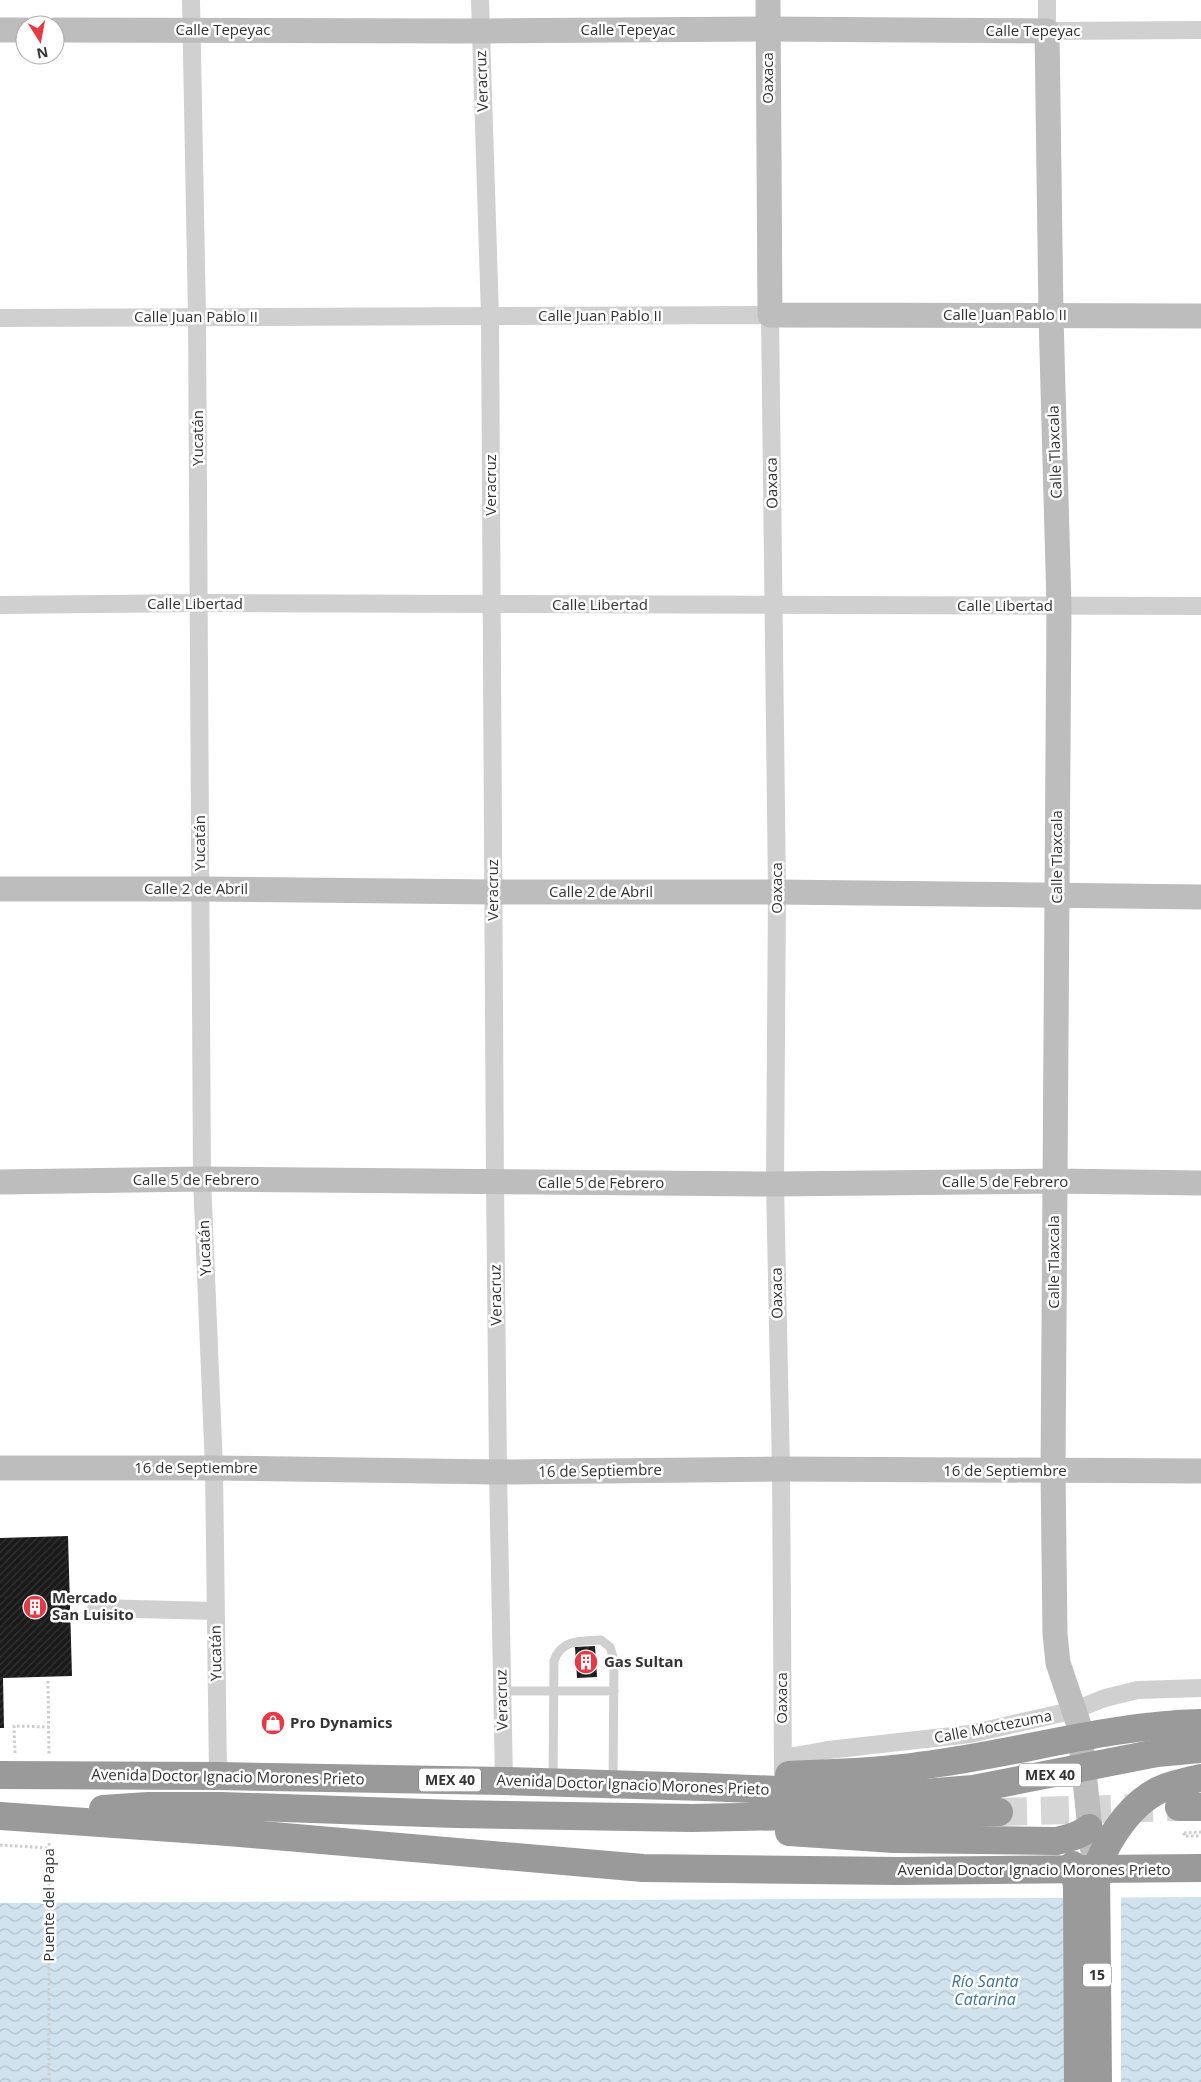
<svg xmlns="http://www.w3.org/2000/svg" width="1201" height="2082" font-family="'Open Sans',sans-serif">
	<defs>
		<pattern id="water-waves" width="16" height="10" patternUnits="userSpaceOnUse" patternTransform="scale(1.25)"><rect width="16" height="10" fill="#cfe2ee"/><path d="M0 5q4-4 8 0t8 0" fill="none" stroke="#b2c2cd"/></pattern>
		<pattern id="building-hatch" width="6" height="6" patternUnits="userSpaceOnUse" patternTransform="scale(1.25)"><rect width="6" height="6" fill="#1a1a1a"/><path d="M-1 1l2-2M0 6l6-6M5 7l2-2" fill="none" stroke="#333"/></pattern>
	</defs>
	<rect width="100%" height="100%" fill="#fff"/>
	<path fill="url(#water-waves)" d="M1201 1897V2082H0V1903Z"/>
	<path fill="#fff" d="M1067 1895H1121V2082H1068Z"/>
	<g fill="url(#building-hatch)">
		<path d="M68 1536 72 1676 3 1678 4 1728H0V1538Z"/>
		<path d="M595 1646 597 1677 577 1678 575 1647Z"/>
	</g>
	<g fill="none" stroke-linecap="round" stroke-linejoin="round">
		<path stroke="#d6d6d6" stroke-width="28" stroke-dasharray="28 14" stroke-linecap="butt" d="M999 1812 1179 1807"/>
		<g stroke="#cdcdcd" stroke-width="3" stroke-dasharray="2.5 2.5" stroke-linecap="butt">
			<path d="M48 1681 49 1754"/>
			<path d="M15 1753 14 1726 49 1727"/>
			<path d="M1184 1833V1836H1201"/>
			<path d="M1184 1833 1201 1832"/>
			<path d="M49 1843V2082"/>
			<path d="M0 1845 49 1848"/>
		</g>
		<g stroke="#d0d0d0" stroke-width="9">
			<path d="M502 1691H614"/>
			<path d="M553 1781 554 1661C561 1639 582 1641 601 1640L610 1647 614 1660 613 1782"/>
		</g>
		<g stroke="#d0d0d0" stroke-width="18">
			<path d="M191 0 197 317 202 1179 214 1468 218 1776"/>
			<path d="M480 0 490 316 495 1182 498 1472 504 1781"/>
			<path d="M1047 0V31L1201 30"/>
			<path d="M0 318 770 315 777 892 775 1184 781 1469 783 1776"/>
			<path d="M0 605 200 603 1201 606"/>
			<path d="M96 1608 215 1611"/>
			<path d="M783 1758 828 1750 970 1734 1075 1710 1105 1698 1138 1690 1201 1688"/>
		</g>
		<g stroke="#bdbdbd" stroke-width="25">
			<path d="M768 0 770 315 1201 316"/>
			<path d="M0 30H25"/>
			<path d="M55 30 480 31 768 29 1047 31 1051 316 1059 606 1053 1471 1055 1634 1058 1663 1079 1725 1092 1847"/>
			<path d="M0 889H201L493 892H777L1201 897"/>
			<path d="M0 1182 202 1179 775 1184 1054 1181 1201 1183"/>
			<path d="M0 1468H214L498 1472 781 1469 1201 1471"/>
		</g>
		<g stroke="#9a9a9a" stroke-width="28">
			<path d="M0 1775 218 1776 504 1781 704 1787 899 1795 973 1789 1157 1753 1201 1749"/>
			<path d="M789 1775C832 1773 876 1772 918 1766 1013 1755 1105 1725 1201 1723"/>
			<path d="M1179 1807H1201"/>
			<path d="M103 1809 148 1806H222L456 1814 692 1818 999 1812"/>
			<path d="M0 1816 228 1832 643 1868 899 1871 1201 1868"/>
			<path d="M789 1832 894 1839 1056 1841C1069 1838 1079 1836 1089 1828"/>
			<path d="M1073 1865 1077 1886 1078 2082"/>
			<path d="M1098 2082 1096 1868C1109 1838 1129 1805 1159 1790 1173 1784 1187 1781 1201 1778"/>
		</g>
	</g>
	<defs>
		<g id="building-disc" transform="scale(1.25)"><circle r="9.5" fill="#e63946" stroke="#fff"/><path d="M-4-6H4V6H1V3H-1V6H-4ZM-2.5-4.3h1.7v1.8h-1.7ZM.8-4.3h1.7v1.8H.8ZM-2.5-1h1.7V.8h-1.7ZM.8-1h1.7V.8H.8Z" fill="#fff"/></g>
		<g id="shop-disc" transform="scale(1.25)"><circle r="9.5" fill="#e63946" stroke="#fff"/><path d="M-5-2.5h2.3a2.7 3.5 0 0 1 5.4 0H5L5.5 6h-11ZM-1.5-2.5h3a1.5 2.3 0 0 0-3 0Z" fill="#fff"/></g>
	</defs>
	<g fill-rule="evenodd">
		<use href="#building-disc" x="35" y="1607"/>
		<use href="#building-disc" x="586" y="1662"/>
		<use href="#shop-disc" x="273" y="1723"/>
	</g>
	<g text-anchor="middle" stroke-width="5" stroke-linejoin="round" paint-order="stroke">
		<g fill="#fff" stroke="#707070" stroke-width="1">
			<rect x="1019" y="1763.5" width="62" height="23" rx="4"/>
			<rect x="419" y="1768.5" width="62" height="23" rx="4"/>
			<rect x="1083" y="1963.5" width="28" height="23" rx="4"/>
		</g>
		<g font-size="14" font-weight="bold" fill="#333">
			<text x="1050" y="1780">MEX 40</text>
			<text x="450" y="1785">MEX 40</text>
			<text x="1097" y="1980">15</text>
		</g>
		<g font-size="15" fill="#333" stroke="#fff">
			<text x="223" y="35">Calle Tepeyac</text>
			<text x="628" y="35">Calle Tepeyac</text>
			<text x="1033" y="36">Calle Tepeyac</text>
			<text transform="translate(768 78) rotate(-90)" y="5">Oaxaca</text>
			<text transform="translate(482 81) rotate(-92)" y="5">Veracruz</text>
			<text x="1005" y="320">Calle Juan Pablo II</text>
			<text x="600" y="321">Calle Juan Pablo II</text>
			<text x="196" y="322">Calle Juan Pablo II</text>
			<text transform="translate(198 438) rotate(-90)" y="5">Yucatán</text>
			<text transform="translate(1055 452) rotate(-92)" y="5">Calle Tlaxcala</text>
			<text transform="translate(772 483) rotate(-91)" y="5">Oaxaca</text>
			<text transform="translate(491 485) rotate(-90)" y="5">Veracruz</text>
			<text x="195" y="609">Calle Libertad</text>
			<text x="600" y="610">Calle Libertad</text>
			<text x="1005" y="611">Calle Libertad</text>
			<text transform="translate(200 843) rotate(-90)" y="5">Yucatán</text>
			<text transform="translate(1057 857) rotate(-90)" y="5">Calle Tlaxcala</text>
			<text transform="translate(777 888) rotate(-90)" y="5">Oaxaca</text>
			<text x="196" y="894">Calle 2 de Abril</text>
			<text transform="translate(493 890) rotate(-90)" y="5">Veracruz</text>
			<text x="601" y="897">Calle 2 de Abril</text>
			<text x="196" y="1185">Calle 5 de Febrero</text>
			<text x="1005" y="1187">Calle 5 de Febrero</text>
			<text x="601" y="1188">Calle 5 de Febrero</text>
			<text transform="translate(205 1248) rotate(-92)" y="5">Yucatán</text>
			<text transform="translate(1054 1262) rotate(-90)" y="5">Calle Tlaxcala</text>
			<text transform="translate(777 1293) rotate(-91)" y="5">Oaxaca</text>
			<text transform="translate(496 1295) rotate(-91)" y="5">Veracruz</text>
			<text x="196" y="1473">16 de Septiembre</text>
			<text transform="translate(600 1471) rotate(-1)" y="5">16 de Septiembre</text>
			<text x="1005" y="1476">16 de Septiembre</text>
			<text transform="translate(216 1653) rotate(-91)" y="5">Yucatán</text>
			<text transform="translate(782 1698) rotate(-90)" y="5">Oaxaca</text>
			<text transform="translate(502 1700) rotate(-91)" y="5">Veracruz</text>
			<text transform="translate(993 1727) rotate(-11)" y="5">Calle Moctezuma</text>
			<text transform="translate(228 1777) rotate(1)" y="5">Avenida Doctor Ignacio Morones Prieto</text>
			<text transform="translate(633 1785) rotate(2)" y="5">Avenida Doctor Ignacio Morones Prieto</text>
			<text x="1034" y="1875">Avenida Doctor Ignacio Morones Prieto</text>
			<text transform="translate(49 1905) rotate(-90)" y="5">Puente del Papa</text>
		</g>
		<g font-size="15" font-weight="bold" fill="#333" stroke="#fff" text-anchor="start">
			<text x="52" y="1603">Mercado<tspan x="52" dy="17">San Luisito</tspan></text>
			<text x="604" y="1667">Gas Sultan</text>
			<text x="290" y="1728">Pro Dynamics</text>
		</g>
		<g font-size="16" font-style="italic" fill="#3f7597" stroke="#fff">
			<text x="985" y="1987">Río Santa<tspan x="985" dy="18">Catarina</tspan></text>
		</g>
	</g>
	<g transform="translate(40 40) rotate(169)"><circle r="24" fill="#ffffff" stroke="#adadad"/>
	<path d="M0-4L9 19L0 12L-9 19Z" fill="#e63946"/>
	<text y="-8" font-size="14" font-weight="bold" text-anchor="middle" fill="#333333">N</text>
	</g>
</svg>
